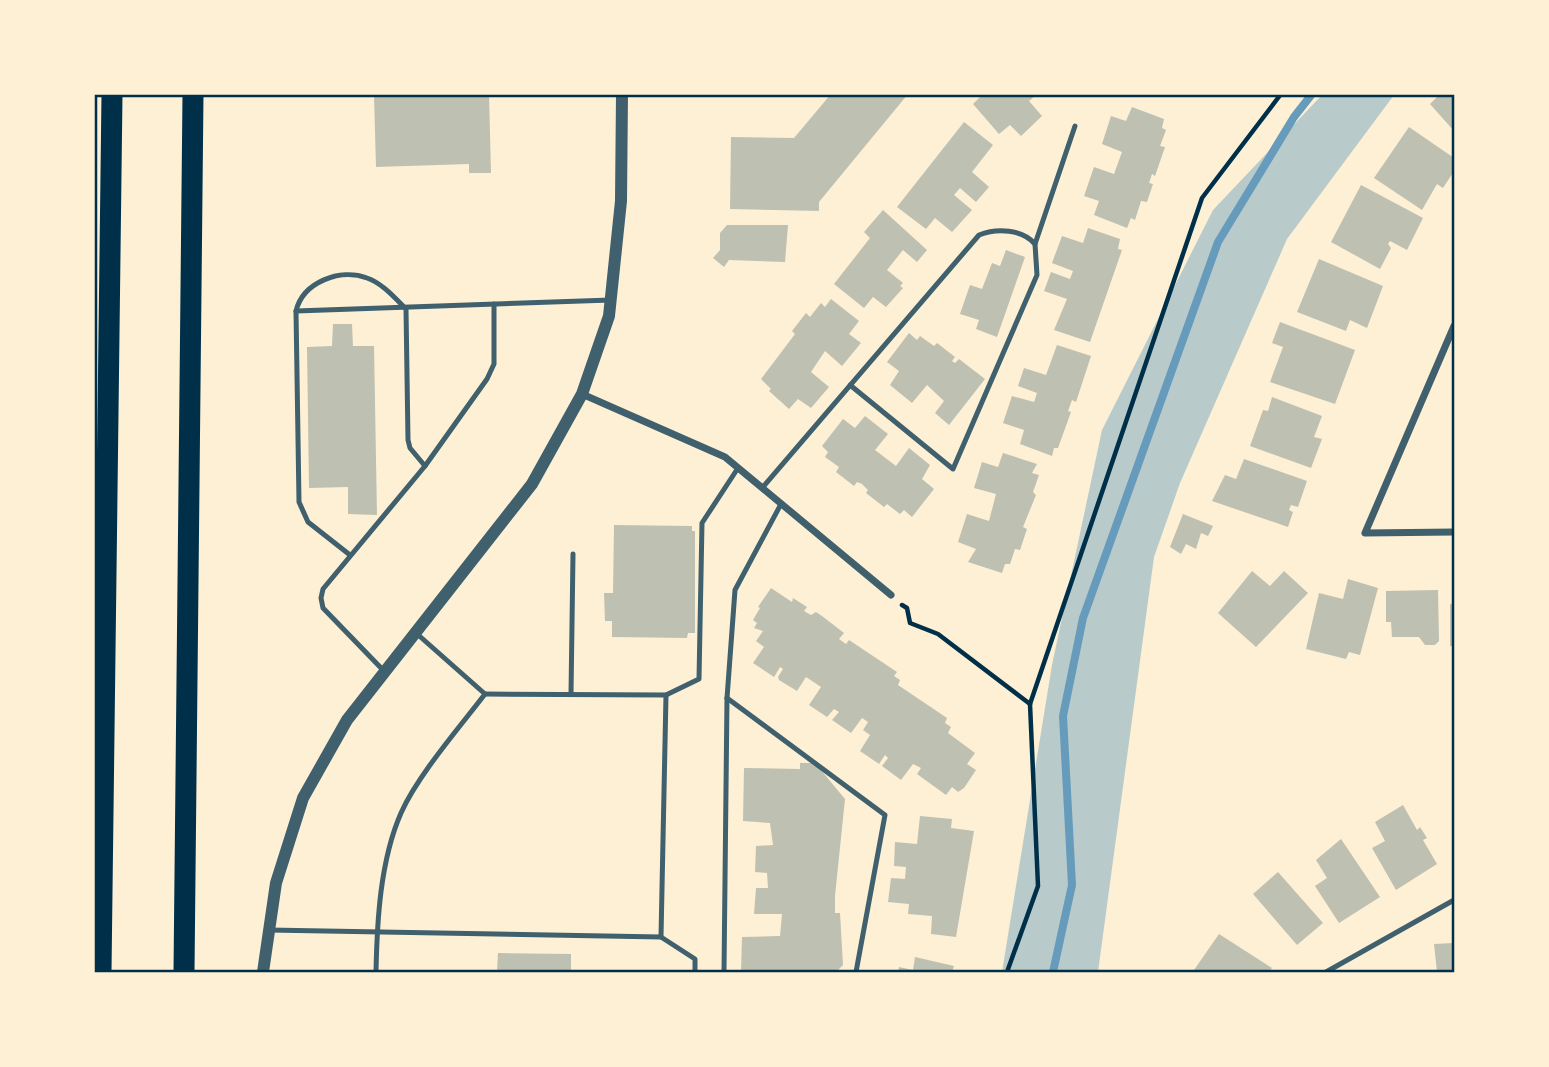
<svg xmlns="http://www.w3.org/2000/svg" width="1549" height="1067" font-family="Roboto,sans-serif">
	<rect width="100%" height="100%" fill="#fdf0d5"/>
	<path fill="#b9caca" d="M1322 95H1394L1287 239 1180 483 1154 557 1098 972H1002L1052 665 1102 430 1213 210Z"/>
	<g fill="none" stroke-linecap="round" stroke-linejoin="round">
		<path stroke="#669bbc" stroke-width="8" d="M1053 972 1072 885 1063 716 1083 618 1218 242 1294 117 1312 94"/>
	</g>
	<g fill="#bec0b2">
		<path d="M489 94 491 173H469V164L376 167 374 95Z"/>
		<path d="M831 94H908L819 202V211L730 209 731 137 794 138Z"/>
		<path d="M983 94H1037L1029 101 1042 116 1021 136 1010 125 999 134 973 104Z"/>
		<path d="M1440 94H1454V131L1430 104Z"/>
		<path d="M1132 107 1164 119 1162 128 1166 130 1160 146 1165 147 1155 176 1152 174 1149 183 1153 184 1147 202 1141 201 1135 220 1131 218 1127 228 1094 215 1099 201 1084 196 1094 167 1114 174 1122 152 1102 144 1111 116 1126 121Z"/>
		<path d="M964 122 993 145 972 172 989 187 976 202 960 188 954 195 972 210 952 232 935 218 926 229 897 207Z"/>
		<path d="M1409 127 1454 158V171L1443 188 1437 184 1422 210 1374 178Z"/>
		<path d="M1361 185 1423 218 1407 250 1390 241 1388 244 1391 248 1380 269 1331 242Z"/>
		<path d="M883 210 927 250 917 262 903 250 887 270 903 283 900 286 903 288 886 307 873 297 864 308 834 284 870 238 864 232Z"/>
		<path d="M727 225H788L785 262 729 260 724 267 713 258 720 250V233Z"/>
		<path d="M1088 228 1120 239 1118 249 1122 250 1090 342 1054 330 1067 299 1044 291 1051 272 1070 279 1073 271 1052 263 1062 236 1083 243Z"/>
		<path d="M1006 250 1025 257 997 337 976 329 979 320 960 314 970 285 982 289 992 263 1000 266Z"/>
		<path d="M1319 259 1383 286 1367 328 1350 320 1346 331 1297 312Z"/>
		<path d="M831 299 859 321 849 334 861 343 842 366 825 351 811 372 829 387 811 408 798 399 789 409 769 391 771 389 761 379 795 334 792 331 806 313 810 317 821 303 825 307Z"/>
		<path d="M1280 322 1355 350 1335 404 1270 382 1283 347 1272 343Z"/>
		<path d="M333 324H352L353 346H374L377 515 348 514V487L309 488 307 347 332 346Z"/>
		<path d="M909 333 917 340 920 336 934 346 937 343 955 357 952 361 955 363 959 359 985 379 949 425 935 413 944 401 927 385 912 403 890 385 899 371 887 362Z"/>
		<path d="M1057 345 1091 356 1076 402 1072 400 1068 411 1071 412 1058 448H1054L1052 456 1020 444 1024 430 1003 423 1012 396 1034 402 1037 393 1018 386 1024 368 1046 375Z"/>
		<path d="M1272 397 1322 416 1314 437 1322 439 1311 468 1250 446 1263 410 1268 411Z"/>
		<path d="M865 416 888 434 875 450 896 466 909 448 930 465 922 479 934 489 912 517 904 510 900 514 887 504 884 507 866 493 868 490 862 484 857 482 854 486 836 472 839 467 825 457 828 452 822 446 843 419 855 428Z"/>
		<path d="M1003 453 1037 464 1032 473 1039 475 1033 492 1036 495 1023 527 1027 529 1020 550 1015 549 1010 564H1005L1002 573 968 562 976 549 958 542 967 514 989 521 996 494 974 488 982 462 998 467Z"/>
		<path d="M1244 459 1307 481 1298 507 1291 505 1289 510 1293 512 1288 527 1212 501 1225 475 1236 479Z"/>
		<path d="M1183 514 1213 526 1208 536 1201 533 1196 549 1186 544 1181 554 1170 547Z"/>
		<path d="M614 525 692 526V531H695V633H688L687 638 612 637V621H605L604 593H613Z"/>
		<path d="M1252 571 1270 586 1284 571 1308 593 1256 647 1218 613Z"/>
		<path d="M1348 579 1378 588 1360 655 1349 652 1346 659 1306 649 1319 593 1343 599Z"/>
		<path d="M771 588 792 602 793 598 807 607 804 611 811 615 816 612 822 616 844 633 839 639 846 644 849 640 897 672 894 676 900 680 898 685 947 718 945 723 951 727 948 733 975 753 967 764 976 770 964 788 958 792 952 787 946 795 917 774 921 768 913 764 901 780 882 766 888 758 885 755 879 764 860 751 870 735 863 730 868 722 862 718 851 733 832 720 839 712 834 709 827 717 809 705 821 687 806 677 797 691 779 680 778 677 783 669 780 667 774 677 753 663 764 647 756 641 763 631 754 628 757 623 753 620 760 608 758 607Z"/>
		<path d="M1438 590 1439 641 1435 645H1425L1419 637H1392L1391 622H1386V591Z"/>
		<rect x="1450" y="604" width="4" height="42"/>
		<path d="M800 763H815L845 799 835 896V913H840L843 965 836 972H741L742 937 780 936 782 914H754L756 888H768L767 873 755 872 756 846 773 845 770 823 743 821 744 768 800 769Z"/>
		<path d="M1403 805 1417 830 1420 827 1427 838 1423 840 1437 864 1396 890 1372 848 1385 841 1375 822Z"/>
		<path d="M920 816 952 819 951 828 974 831 956 937 931 934 932 916 908 914 909 904 888 902 891 878 905 879 906 867 894 866 895 842 917 844Z"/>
		<path d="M1341 839 1380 897 1339 923 1315 886 1327 878 1316 860Z"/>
		<path d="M1278 872 1323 923 1297 945 1253 894Z"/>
		<path d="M1219 934 1272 968 1269 972H1198L1194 970Z"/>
		<path d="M1454 943V972H1437L1434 944Z"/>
		<path d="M498 953 571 954V972H497Z"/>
		<path d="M915 957 954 966 952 972H898L899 967 913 970Z"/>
	</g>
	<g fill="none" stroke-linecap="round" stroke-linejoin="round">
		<g stroke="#003049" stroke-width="4.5">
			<path d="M902 605 907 608 910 623 938 634 1030 704"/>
			<path d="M1007 972 1038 886 1030 704 1202 198 1281 94"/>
		</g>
		<g stroke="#3f606c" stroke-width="5">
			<path d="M1035 244 1075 126"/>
			<path d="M296 311C303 282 340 268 367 278 382 283 395 298 406 309L408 440 410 448 425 466"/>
			<path d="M762 488 979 235C997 228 1022 229 1035 244L1037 275 953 469 850 385"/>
			<path d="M350 555 308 522 299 502 296 311 611 300"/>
			<path d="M383 670 323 608 321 598 323 589 425 466 487 379 494 364V304"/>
			<path d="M571 694 573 554"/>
			<path d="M666 695 699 679 702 523 738 468"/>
			<path d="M727 698 885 815 856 972"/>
			<path d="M268 930 661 937 666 695 485 694"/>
			<path d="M661 937 695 959V972"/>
			<path d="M376 972C377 922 380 861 401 813 418 775 459 728 485 694L416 633"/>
			<path d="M724 972 727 698 735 590 781 504"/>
			<path d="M1326 972 1454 900"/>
		</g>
		<g stroke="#3f606c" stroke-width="7">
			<path d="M1454 326 1365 533 1454 532"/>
			<path d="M582 394 725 457 891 595"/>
		</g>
		<path stroke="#3f606c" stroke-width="12" d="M263 972 276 883 303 798 347 720 532 484 582 394 609 316 621 201 622 94"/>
		<g stroke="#003049" stroke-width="21">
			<path d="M101 972 112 94"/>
			<path d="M184 972 193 94"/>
		</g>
	</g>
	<rect width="1549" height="1067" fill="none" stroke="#fdf0d5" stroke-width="192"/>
	<rect x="96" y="96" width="1357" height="875" fill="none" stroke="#003049" stroke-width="2.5"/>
</svg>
